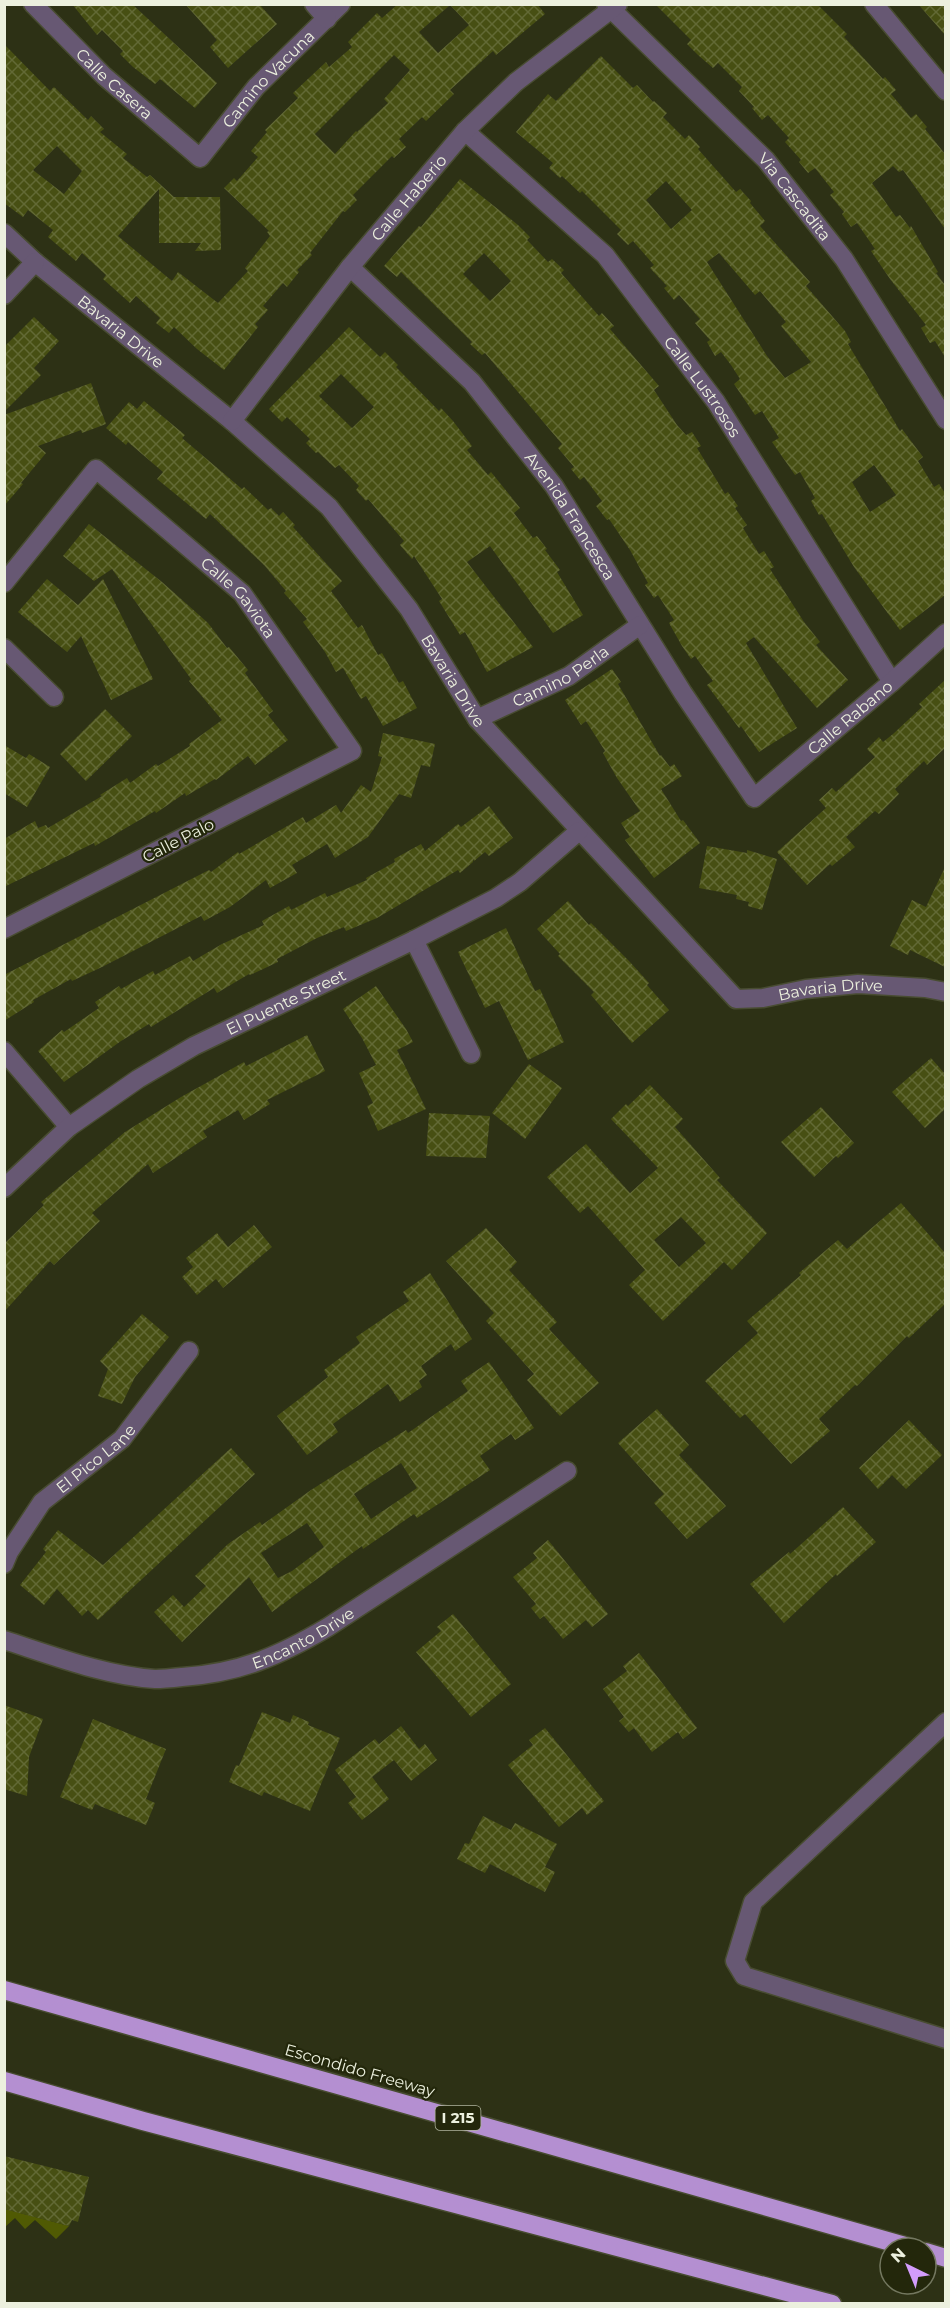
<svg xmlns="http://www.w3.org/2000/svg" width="950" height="2308" font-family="Montserrat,sans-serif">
	<defs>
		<pattern id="building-cross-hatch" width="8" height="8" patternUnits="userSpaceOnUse" patternTransform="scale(1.5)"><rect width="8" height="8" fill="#474f13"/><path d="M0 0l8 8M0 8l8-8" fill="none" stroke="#626935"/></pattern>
	</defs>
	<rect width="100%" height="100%" fill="#2d3115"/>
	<path fill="#505a03" d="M5 2209 69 2226 56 2239 35 2220 25 2229 15 2218 5 2227Z"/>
	<g fill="url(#building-cross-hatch)" fill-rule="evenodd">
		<path d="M72 4H132L217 83 195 108 160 79 155 84 133 67 120 54 123 51 102 30 97 35Z"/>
		<path d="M185 4H259L277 24 228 68 210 47 217 40Z"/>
		<path d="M398 4H537L545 14 496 55 493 51 450 90 454 94 426 121 422 117 399 139 406 147 394 158 392 156 353 195 357 200 345 212 343 211 310 253 312 255 297 270 299 272 287 287 283 283 263 306 268 310 255 324 258 327 224 370 197 349 174 327 169 333 156 323 160 318 136 296 130 303 103 279 106 275 82 253 76 261 48 237 53 230 28 210 23 217 4 203V44L50 91 54 87 88 120 91 116 104 129 100 132 127 154 123 158 147 177 150 175 174 197H220L221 250 195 251 201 243H159V189L118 236 172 281 178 272 218 303 248 271 245 268 270 236 267 232 269 231 224 188 234 178 237 181 258 157 251 151 267 132 265 130 298 98 293 93 326 62 329 67 352 47 348 42 377 13 382 18ZM450 5 469 25 438 53 419 32ZM394 55 410 70 384 99 388 103 357 132 356 131 335 154 315 134ZM57 146 82 171 64 194 33 170Z"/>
		<path d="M655 4H817L847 34 844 37 883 79 885 77 896 90 891 94 911 118 916 114 927 127 925 129 945 154V229L903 170 899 172 893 166 872 183 896 217 900 215 910 228 911 226 938 272 936 273 945 285V357L935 341 930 343 921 328 926 325 890 279 871 251 875 249 857 223 851 227 842 214 844 212 830 195 834 192 815 168 808 173 799 162 801 160 785 142 789 138 768 115 762 120 752 108 754 107 739 91 742 87 718 63 713 68 698 55 687 44 691 40Z"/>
		<path d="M918 4H945V35Z"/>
		<path d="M601 56 633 88 637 85 653 102 654 101 667 113 663 117 685 139 689 135 700 147 698 149 736 192 740 189 751 201 750 203 765 221 760 226 810 282 806 286 845 331 851 342 848 344 900 431 902 429 923 457 918 461 934 487 939 484 945 493V595L900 630 854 567 822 514 819 515 811 501 815 498 800 472 795 475 772 442 779 438 762 411 755 415 734 384 740 379 731 365 721 352 715 356 707 342 710 340 695 323 700 319 679 295 674 300 664 288 667 286 650 268 654 265 633 241 628 245 617 234 621 230 582 191 580 193 562 176 560 178 549 168 553 163 516 132 548 94 556 101ZM666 181 692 210 671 229 646 200ZM719 253 755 295 760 291 786 322 781 326 811 362 785 378 767 356 707 262ZM874 465 896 495 870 512 852 482Z"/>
		<path d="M460 179 518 225 530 237 527 240 548 262 552 259 564 270 561 273 599 316 602 313 614 326 610 329 659 386 654 390 677 425 686 435 692 432 701 446 697 448 725 494 728 492 738 506 735 508 747 525 743 528 759 554 764 551 774 567 770 569 804 622 820 642 816 645 848 680 817 708 754 637 746 643 797 728 759 752 741 726 739 728 707 685 713 681 695 656 691 659 682 646 669 623 674 620 658 595 654 598 645 585 648 583 630 550 609 519 607 520 596 506 602 501 584 477 580 480 571 469 574 467 558 448 562 444 485 353 482 355 470 344 472 342 401 272 397 277 384 266 419 226 421 227ZM484 253 511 281 490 301 463 274Z"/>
		<path d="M34 317 59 341 34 368 41 375 4 412V347Z"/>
		<path d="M349 327 380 357 385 352 398 365 396 367 439 411 441 408 453 421 472 446 467 450 488 475 491 472 520 508 514 513 533 538 537 536 547 549 545 550 560 570 557 572 583 615 553 633 490 546 467 562 533 647 487 672 465 632 460 635 439 601 442 599 414 556 412 559 400 545 404 541 368 499 366 501 356 490 359 486 339 465 335 468 318 452 316 453 306 443 310 439 287 417 282 422 269 409ZM341 374 374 407 352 428 319 396Z"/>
		<path d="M91 383 106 424 82 433 81 430 38 446 46 453 21 483 23 484 4 506V415Z"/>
		<path d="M144 401 185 435 182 438 242 489 244 487 268 510 271 508 279 516 283 512 295 525 293 527 342 581 331 591 358 628 362 625 378 655 382 653 399 683 403 681 417 708 383 726 366 696 361 699 343 668 336 672 325 652 303 622 307 619 284 593 286 591 264 565 210 514 206 519 157 479 163 472 128 442 126 445 106 428 129 402 137 409Z"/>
		<path d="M89 524 162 582 208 623 227 648 229 647 248 670 245 673 273 711 268 715 288 740 255 765 248 756 216 780 215 779 186 796 185 793 156 813 155 811 95 846 94 843 4 887V839L35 821 38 828 46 825 48 828 102 796 100 795 127 778 130 783 156 764 158 766 190 746 189 744 222 720 189 681 191 679 112 569 94 581 63 556Z"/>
		<path d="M47 579 78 605 103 579 153 679 111 700 81 636 67 652 18 612Z"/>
		<path d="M612 669 621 682 618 684 660 756 661 755 670 767 674 764 682 776 661 789 681 821 683 820 700 843 654 878 625 840 630 837 621 823 640 811 617 778 603 753 605 751 586 721 581 725 565 700Z"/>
		<path d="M945 680V748L927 765 924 761 895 789 899 794 879 814 875 811 846 837 855 847 832 866 830 864 807 885 777 852 826 808 819 800 832 788 836 792 875 757 867 749 879 737 883 742 893 734 922 707 919 704Z"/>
		<path d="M105 709 132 736 86 781 60 754Z"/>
		<path d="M383 733 435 744 430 767 421 765 411 798 399 794 368 837 335 858 327 844 292 865 297 873 270 888 266 880 230 907 204 921 201 916 102 967 72 981 71 979 33 1000 34 1002 4 1021V975L209 870 211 872 238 852 239 854 303 817 306 823 336 805 341 813 361 785 371 792 382 757 378 756Z"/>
		<path d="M4 745 26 758 29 754 50 767 27 807 4 793Z"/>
		<path d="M489 806 513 838 489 856 485 852 474 861 473 859V862L460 873 458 870 377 918 346 931 344 927 317 938 277 959 278 962 250 975 249 974 217 993 214 988 151 1027 149 1024 121 1041 64 1082 38 1051 62 1030 64 1032 99 1008 95 1002 119 986 121 989 153 971 155 975 190 956 193 961 222 944 264 925 262 921 289 906 291 910 325 893 327 897 367 880 366 878 395 862 394 859 421 844 425 851 458 824 461 827Z"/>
		<path d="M707 846 747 853V850L777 859 762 910 748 906 749 902 736 899 737 895 699 888Z"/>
		<path d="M945 867V967L910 950 908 955 890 946 912 900 926 907Z"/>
		<path d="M568 901 589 925 591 923 629 961 649 983 647 985 669 1010 632 1043 591 995 594 992 558 956 560 954 537 929Z"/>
		<path d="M506 928 535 991 540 989 564 1042 528 1060 499 1001 485 1008 458 952Z"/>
		<path d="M376 986 406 1029 413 1042 397 1050 426 1109 378 1131 367 1106 373 1103 359 1073 376 1065 362 1038 343 1009Z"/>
		<path d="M307 1035 325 1071 267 1100 270 1104 244 1120 238 1110 203 1131 207 1137 153 1173 148 1164 92 1213 100 1221 54 1265 50 1261 4 1312V1244L44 1205 41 1202 125 1132 181 1097 244 1062 246 1066Z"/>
		<path d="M931 1058 945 1074V1109L925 1128 892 1092Z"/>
		<path d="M529 1064 562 1088 525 1139 492 1113Z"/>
		<path d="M650 1085 683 1119 675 1127 720 1178 717 1180 767 1233 732 1270 724 1262 663 1321 629 1285 645 1270 588 1206 580 1213 547 1177 586 1144 630 1193 658 1168 611 1119 626 1104 628 1106ZM681 1217 706 1243 679 1267 654 1240Z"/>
		<path d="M821 1107 854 1143 838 1158 836 1156 814 1177 781 1142Z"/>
		<path d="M429 1113 490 1116 486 1158 426 1156Z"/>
		<path d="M901 1203 945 1253V1304L909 1338 907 1336 857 1386 855 1385 819 1419 830 1431 791 1464 745 1414 740 1418 705 1381 758 1333 747 1321 801 1275 799 1273 838 1240 847 1249Z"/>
		<path d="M254 1225 272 1247 223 1288 216 1279 197 1295 182 1277 193 1267 186 1258 217 1233 228 1247Z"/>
		<path d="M486 1228 517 1262 509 1270 557 1322 549 1329 599 1383 560 1416 527 1380 534 1374 486 1321 494 1313 446 1261Z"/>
		<path d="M430 1273 472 1339 455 1351 451 1344 421 1366 427 1375 419 1381 422 1387 400 1402 388 1384 333 1424 338 1432 307 1455 277 1416 328 1377 324 1370 360 1343 356 1337 409 1301 403 1292Z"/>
		<path d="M142 1314 169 1337 135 1377 122 1404 98 1396 108 1369 100 1361Z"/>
		<path d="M489 1362 534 1428 515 1440 511 1434 480 1456 490 1470 417 1518 414 1514 363 1549 362 1546 272 1612 249 1577 182 1642 154 1612 173 1595 184 1607 206 1586 195 1576 228 1544 260 1522 262 1525 311 1490 406 1430 408 1433 468 1391 461 1381ZM401 1463 417 1488 371 1519 354 1494ZM307 1523 324 1547 292 1571 278 1578 261 1553Z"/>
		<path d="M657 1409 689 1445 679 1455 726 1506 687 1539 654 1503 664 1494 618 1443Z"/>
		<path d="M909 1420 942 1455 906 1489 892 1475 878 1489 859 1468Z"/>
		<path d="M231 1448 255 1474 98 1620 88 1610 82 1616 57 1589 44 1605 20 1585 46 1552 43 1549 58 1530 103 1565Z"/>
		<path d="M843 1507 876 1542 837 1576 836 1574 784 1623 750 1584 789 1552 790 1554Z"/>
		<path d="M548 1540 608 1614 592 1627 586 1620 563 1639 544 1616 540 1619 531 1608 536 1604 513 1577 537 1558 533 1553Z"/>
		<path d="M453 1614 511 1684 471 1717 416 1652 441 1631 437 1627Z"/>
		<path d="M639 1653 697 1728 683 1739 678 1732 652 1752 634 1728 629 1732 619 1721 624 1717 603 1689 627 1671 623 1666Z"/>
		<path d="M4 1705 43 1719 29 1757 27 1796 4 1789Z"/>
		<path d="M262 1712 290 1723 293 1715 309 1722 308 1725 340 1738 310 1811 264 1792 262 1796 229 1782 236 1765 239 1766Z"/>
		<path d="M93 1719 166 1749 146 1799 155 1803 146 1825 95 1804 92 1810 60 1797Z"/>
		<path d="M401 1726 419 1749 425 1744 437 1760 411 1781 394 1760 372 1777 389 1799 362 1820 348 1803 356 1797 335 1770 375 1739 379 1744Z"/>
		<path d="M545 1728 604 1801 587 1815 582 1808 559 1827 508 1765 533 1745 529 1740Z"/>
		<path d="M483 1816 511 1830 515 1823 557 1844 545 1867 555 1872 545 1892 490 1864 485 1873 457 1859 465 1843 469 1844Z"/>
		<path d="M4 2156 89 2177 78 2222 72 2220 69 2226 4 2209Z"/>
	</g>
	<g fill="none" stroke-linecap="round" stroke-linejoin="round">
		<g stroke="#484c31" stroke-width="21">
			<g id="minor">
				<path id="s1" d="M33 4 104 76 200 158 256 87 341 4"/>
				<path d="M314 4 327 19"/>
				<path id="s2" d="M606 4 766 160 844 259 946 420"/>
				<path d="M874 4 946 91"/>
				<path id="s3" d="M465 131 605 255 716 402 892 682"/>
				<path id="s4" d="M4 233 35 262 232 421 329 507 409 609 477 719 736 999 763 998 806 989 858 984 925 988 946 992"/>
				<path id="s5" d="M350 267 472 382 554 486 683 693 754 798 892 682 946 633"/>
				<path d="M4 295 35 262"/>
				<path id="s6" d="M232 421 350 267 465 131 516 82 618 4"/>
				<path id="s7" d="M4 583 96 469 242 593 352 751 4 929"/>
				<path d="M4 648 54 697"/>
				<path id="s8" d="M477 719 569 676 640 625"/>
				<path d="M414 940 471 1054"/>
				<path d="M4 1051 69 1127"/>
				<path id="s9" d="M4 1188 69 1127 138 1079 194 1046 414 940 496 898 520 882 579 831"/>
				<path id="s10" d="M4 1564 9 1552 42 1502 122 1439 189 1351"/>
				<path id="s11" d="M4 1640C51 1655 106 1676 155 1679 164 1679 173 1678 182 1677 240 1673 279 1656 328 1627L567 1471"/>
				<path d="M946 1722 753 1902 735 1961 744 1976 946 2039"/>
			</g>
		</g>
		<g stroke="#484c31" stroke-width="21">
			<g id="highway">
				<path d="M4 1990 912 2248"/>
				<path d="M4 2081 143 2121 832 2304"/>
				<path d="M926 2252 946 2258"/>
			</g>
		</g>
		<use href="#minor" stroke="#675873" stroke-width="18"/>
		<use href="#highway" stroke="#b48fd1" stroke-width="18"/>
	</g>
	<g text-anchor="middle" stroke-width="4.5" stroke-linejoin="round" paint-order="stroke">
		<rect fill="#23270b" stroke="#b0b49f" stroke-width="1.5" x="435.5" y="2106" width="45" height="24" rx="4.5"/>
		<g font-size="15" font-weight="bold" fill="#ecf0de">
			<text x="458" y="2123">I 215</text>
		</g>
		<g font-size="16" fill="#ecf0de" stroke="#23270b">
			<text dy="6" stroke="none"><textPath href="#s1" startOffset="332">Camino Vacuna</textPath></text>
			<text dy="6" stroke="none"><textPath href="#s1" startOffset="114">Calle Casera</textPath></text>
			<text dy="6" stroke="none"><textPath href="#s6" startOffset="285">Calle Haberio</textPath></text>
			<text dy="6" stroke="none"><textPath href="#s2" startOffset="270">Via Cascadita</textPath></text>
			<text dy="6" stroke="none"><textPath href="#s4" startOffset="153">Bavaria Drive</textPath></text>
			<text dy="6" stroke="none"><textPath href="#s3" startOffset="351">Calle Lustrosos</textPath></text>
			<text dy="6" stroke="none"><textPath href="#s5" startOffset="334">Avenida Francesca</textPath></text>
			<text dy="6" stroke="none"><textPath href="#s7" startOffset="339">Calle Gaviota</textPath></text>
			<text dy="6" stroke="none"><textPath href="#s8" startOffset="94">Camino Perla</textPath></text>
			<text dy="6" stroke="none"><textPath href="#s4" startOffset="639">Bavaria Drive</textPath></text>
			<text dy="6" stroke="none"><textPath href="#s5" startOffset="796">Calle Rabano</textPath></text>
			<text transform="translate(178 840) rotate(-27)" y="6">Calle Palo</text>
			<text dy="6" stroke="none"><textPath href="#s4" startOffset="1161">Bavaria Drive</textPath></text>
			<text dy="6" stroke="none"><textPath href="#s9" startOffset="340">El Puente Street</textPath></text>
			<text dy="6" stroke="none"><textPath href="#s10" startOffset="142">El Pico Lane</textPath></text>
			<text dy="6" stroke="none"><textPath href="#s11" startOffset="312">Encanto Drive</textPath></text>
			<text transform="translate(360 2070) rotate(16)" y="6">Escondido Freeway</text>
		</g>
	</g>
	<rect width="950" height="2308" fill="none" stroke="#ecf0de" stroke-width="12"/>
	<g transform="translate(908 2266) rotate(317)"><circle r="28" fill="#23270b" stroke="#73775f" stroke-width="1.5"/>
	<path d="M0-4.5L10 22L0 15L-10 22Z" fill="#d39cfc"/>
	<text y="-9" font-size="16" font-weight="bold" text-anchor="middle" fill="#ecf0de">N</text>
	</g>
</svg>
